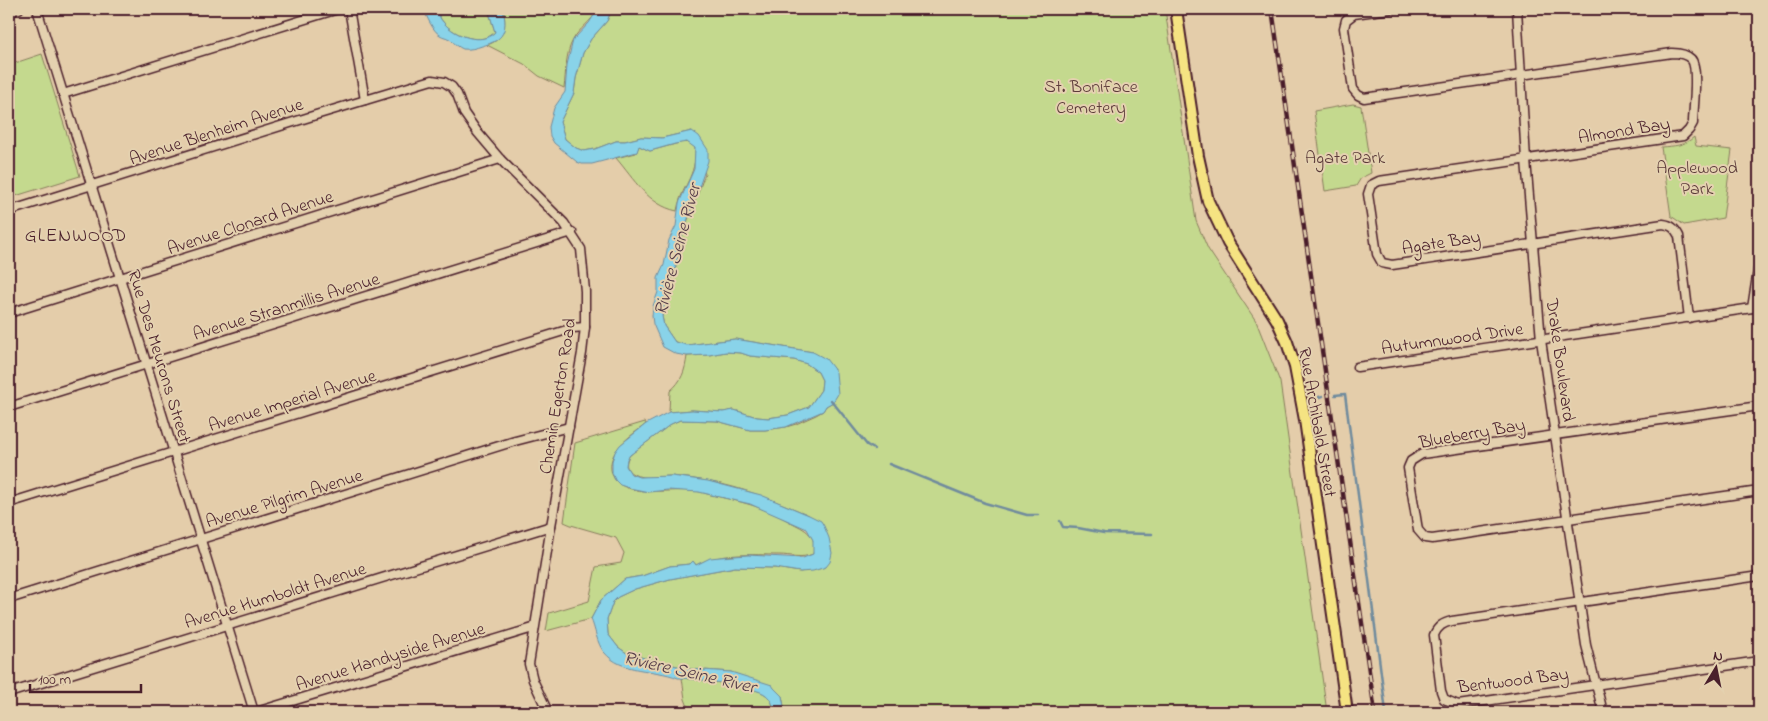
<svg xmlns="http://www.w3.org/2000/svg" width="1768" height="721" font-family="'Indie Flower',sans-serif">
	<rect width="100%" height="100%" fill="#e4cdaa"/>
	<filter id="ink" filterUnits="userSpaceOnUse"><feTurbulence type="fractalNoise" baseFrequency=".02" numOctaves="2"/><feDisplacementMap in="SourceGraphic" scale="10" xChannelSelector="R" yChannelSelector="G"/><feConvolveMatrix kernelMatrix="1 2 1 2 8 2 1 2 1" color-interpolation-filters="sRGB"/></filter>
	<g filter="url(#ink)">
		<g fill="#c4d98e" stroke="#877c5c">
			<path d="M437 9H488L495 32C482 46 455 36 444 23 440 19 438 14 437 9Z"/>
			<path d="M503 9H598C591 23 579 28 573 40 565 54 566 74 564 88L539 76 524 64 487 45C505 39 507 26 503 9Z"/>
			<path d="M612 9H1165L1196 221 1208 249 1256 321 1280 382 1327 712H785L782 696 774 688 749 679 731 672 689 669 628 654 618 647 608 634 607 619 613 602 618 597 635 589 670 579 735 567 775 568 800 572 826 567 809 515C776 501 742 487 706 481 695 479 683 477 671 476 660 476 644 480 633 474 625 470 625 461 630 455L671 424 680 420 717 421 750 430H765L786 427 796 424 816 415 823 411 826 406 833 402 813 352 735 339 687 345 675 342 664 326 662 316 670 282 675 271 682 236 705 174 692 131 662 138 641 137 625 141H616L595 149 584 151 576 148 565 139 560 122 574 93 576 78 583 53 591 39 607 21Z"/>
			<path d="M42 54 80 176 9 198V65Z"/>
			<path d="M1353 104 1361 106 1371 173 1361 178 1356 186 1325 191 1314 111Z"/>
			<path d="M1694 137 1696 146 1732 150 1723 218 1684 225 1671 216 1661 147C1674 146 1684 146 1694 137Z"/>
			<path d="M683 142 690 143 695 148C697 177 681 186 677 211 648 205 634 179 616 158L636 153 639 146 650 151Z"/>
			<path d="M726 352 741 353 750 356 794 360 807 364 818 372 822 380 821 390 809 407 788 415 768 418 757 417 734 410 723 412 692 410 669 412 670 391C682 381 685 371 687 356L709 355Z"/>
			<path d="M645 422 646 424C631 436 605 451 612 474 622 502 678 486 700 492 716 497 732 499 748 504 762 508 777 515 790 522 805 529 818 535 813 554 801 559 791 555 779 555 752 555 721 552 696 565L693 561 690 564 670 566 642 576 625 579 601 600 591 619 546 631 549 613 589 601 596 567 621 563 624 553 616 538 571 525 564 522 575 443Z"/>
			<path d="M682 678C698 680 757 686 766 695 771 699 774 706 774 712H690L685 699Z"/>
		</g>
		<g fill="#89d3e9" stroke="#708b9d">
			<path d="M424 9H437C438 14 440 19 444 23 455 36 482 46 495 32L488 9H503C508 31 504 40 482 46 476 48 470 50 463 49 458 47 454 43 451 40 447 37 443 37 440 35 433 31 426 16 424 9Z"/>
			<path d="M598 9H612L607 21 591 39 583 53 576 78 574 93 560 122 565 139 576 148 584 151 595 149 616 141H625L641 137 662 138 692 131 699 136 708 150V161L682 236 675 271 670 282 662 316 664 326 675 342 687 345 735 339 813 352 826 359 836 372 838 394 833 402 826 406 823 411 786 427 765 430H750L717 421 680 420 671 424 630 455 627 459 626 466 631 474 639 477 672 476 708 481 761 495 809 515 821 521 824 526 829 538 832 553 830 562 826 567 813 571 800 572 775 568 735 567 670 579 635 589 618 597 613 602 607 619 608 634 618 647 628 654 689 669 731 672 772 685 774 688 782 696 785 712H774C774 706 771 699 766 695 758 687 692 678 678 678 654 668 622 674 604 652 597 644 595 628 591 619L601 600 625 579 642 576 670 566 690 564 693 561 696 565 710 558 720 557 748 555 803 558 813 554V540L807 529 750 504 699 492 668 490 649 492 629 488 620 485 615 480 612 473V461L615 452 620 445 646 424 669 412 692 410 723 412 734 410 757 417 768 418 788 415 809 407 821 390 822 380 818 372 807 364 794 360 750 356 741 353 726 352 709 355 687 356 676 354 663 347 653 324 652 316 653 306 658 292V278L664 265 669 240 676 226 679 203 694 169 695 148 687 142 675 144 650 151 639 146 637 152 592 164H582L577 162 554 143 550 136 549 127 554 108 565 92 567 65 573 40 589 23Z"/>
		</g>
		<g fill="none" stroke-linecap="round" stroke-linejoin="round">
			<g stroke="#708b9d" stroke-width="2.5">
				<path d="M1335 395 1345 394 1386 712"/>
				<path d="M1319 397 1323 396"/>
				<path d="M831 400 867 445 874 449"/>
				<path d="M889 464 985 503 1027 515H1038"/>
				<path d="M1060 521 1063 527 1078 528 1104 533 1152 534"/>
			</g>
			<g stroke="#4a1f2b" stroke-width="11">
				<g id="minor">
					<path d="M37 9 254 712"/>
					<path d="M349 9 365 100"/>
					<path d="M1390 9 1354 14 1346 20 1344 28 1353 89 1358 95 1364 98 1672 53C1679 53 1686 54 1691 59 1699 67 1693 110 1693 123L1689 130 1683 136 1379 181 1371 185 1368 194 1377 254 1382 263 1392 265 1663 224C1671 225 1675 228 1679 236L1689 318"/>
					<path d="M1517 9 1526 160 1541 340 1586 645 1603 712"/>
					<path d="M9 12 19 9"/>
					<path d="M63 94 338 9"/>
					<path d="M9 211 319 114 432 80 444 82 452 87 457 94 464 113 478 133 500 159 564 223 581 249 585 291V327L582 353 551 526 529 664 533 680 548 712"/>
					<path d="M1752 308 1759 264"/>
					<path d="M9 313 500 159"/>
					<path d="M1357 367 1759 307"/>
					<path d="M1759 406 1422 454 1411 461 1408 468 1418 530 1425 538 1432 539 1759 491"/>
					<path d="M9 407 572 232"/>
					<path d="M9 503 573 328 585 327"/>
					<path d="M1759 576 1452 621C1443 623 1438 626 1434 635L1441 691 1444 699 1458 705 1759 661"/>
					<path d="M9 599 515 441 569 427"/>
					<path d="M9 693 551 526"/>
					<path d="M256 712 533 628"/>
				</g>
			</g>
			<g stroke="#4a1f2b" stroke-width="14">
				<path id="major" d="M1176 9 1198 156 1208 201 1228 243 1277 320 1287 342 1295 367 1305 420 1347 712"/>
			</g>
			<use href="#minor" stroke="#e4d1af" stroke-width="8"/>
			<use href="#major" stroke="#f5e382" stroke-width="10"/>
			<g stroke="#4a1f2b" stroke-width="4.5">
				<path id="rail" d="M1272 9 1375 712"/>
			</g>
			<use href="#rail" stroke="#e4d1af" stroke-width="2.5" stroke-dasharray="8" stroke-linecap="butt"/>
		</g>
	</g>
	<g text-anchor="middle" stroke-width="4" stroke-linejoin="round" paint-order="stroke">
		<g font-size="18" fill="#5c3b3a" stroke="#e4d1af">
			<text x="1091" y="92">St. Boniface<tspan x="1091" dy="21">Cemetery</tspan></text>
			<text x="1345" y="163">Agate Park</text>
			<text x="1697" y="173">Applewood<tspan x="1697" dy="21">Park</tspan></text>
		</g>
		<g font-size="18" fill="#4a1f2b" stroke="#e4d1af">
			<text transform="translate(1624 130) rotate(-9)" y="6">Almond Bay</text>
			<text transform="translate(216 131) rotate(-18)" y="6">Avenue Blenheim Avenue</text>
			<text transform="translate(250 222) rotate(-18)" y="6">Avenue Clonard Avenue</text>
			<text transform="translate(1441 242) rotate(-9)" y="6">Agate Bay</text>
			<text transform="translate(286 306) rotate(-17)" y="6">Avenue Stranmillis Avenue</text>
			<text transform="translate(1452 338) rotate(-8)" y="6">Autumnwood Drive</text>
			<text transform="translate(160 356) rotate(73)" y="6">Rue Des Meurons Street</text>
			<text transform="translate(1561 360) rotate(82)" y="6">Drake Boulevard</text>
			<text transform="translate(557 396) rotate(-81)" y="6">Chemin Egerton Road</text>
			<text transform="translate(292 400) rotate(-17)" y="6">Avenue Imperial Avenue</text>
			<text transform="translate(1318 422) rotate(80)" y="6">Rue Archibald Street</text>
			<text transform="translate(1472 433) rotate(-10)" y="6">Blueberry Bay</text>
			<text transform="translate(284 498) rotate(-17)" y="6">Avenue Pilgrim Avenue</text>
			<text transform="translate(275 595) rotate(-17)" y="6">Avenue Humboldt Avenue</text>
			<text transform="translate(390 656) rotate(-17)" y="6">Avenue Handyside Avenue</text>
			<text transform="translate(1513 680) rotate(-7)" y="6">Bentwood Bay</text>
		</g>
		<g font-size="19" letter-spacing="1" fill="#4a1f2b" stroke="#e4d1af">
			<text x="76" y="241">GLENWOOD</text>
		</g>
		<g font-size="19" font-style="italic" fill="#533a48" stroke="#e4d1af">
			<text transform="translate(676 249) rotate(-75)" y="7">Rivière Seine River</text>
			<text transform="translate(690 671) rotate(13)" y="7">Rivière Seine River</text>
		</g>
	</g>
	<rect width="1768" height="721" fill="none" stroke="#e4d1af" stroke-width="30"/>
	<rect x="15" y="15" width="1738" height="691" fill="none" stroke="#4a1f2b" stroke-width="2" filter="url(#ink)"/>
	<g transform="translate(1716 668) rotate(10)" stroke="#e4d1af" stroke-width="4" paint-order="stroke">
	<path d="M0-4L9 19L0 12L-9 19Z" fill="#4a1f2b"/>
	<text y="-8" font-size="14" font-weight="bold" text-anchor="middle" fill="#4a1f2b">N</text>
	</g>
	<path d="M30 684v8h111v-8" fill="none" stroke="#4a1f2b" stroke-width="2.5"/>
	<text x="38" y="684" font-size="15" fill="#4a1f2b" stroke="#e4d1af" stroke-width="4" paint-order="stroke">100 m</text>
</svg>
